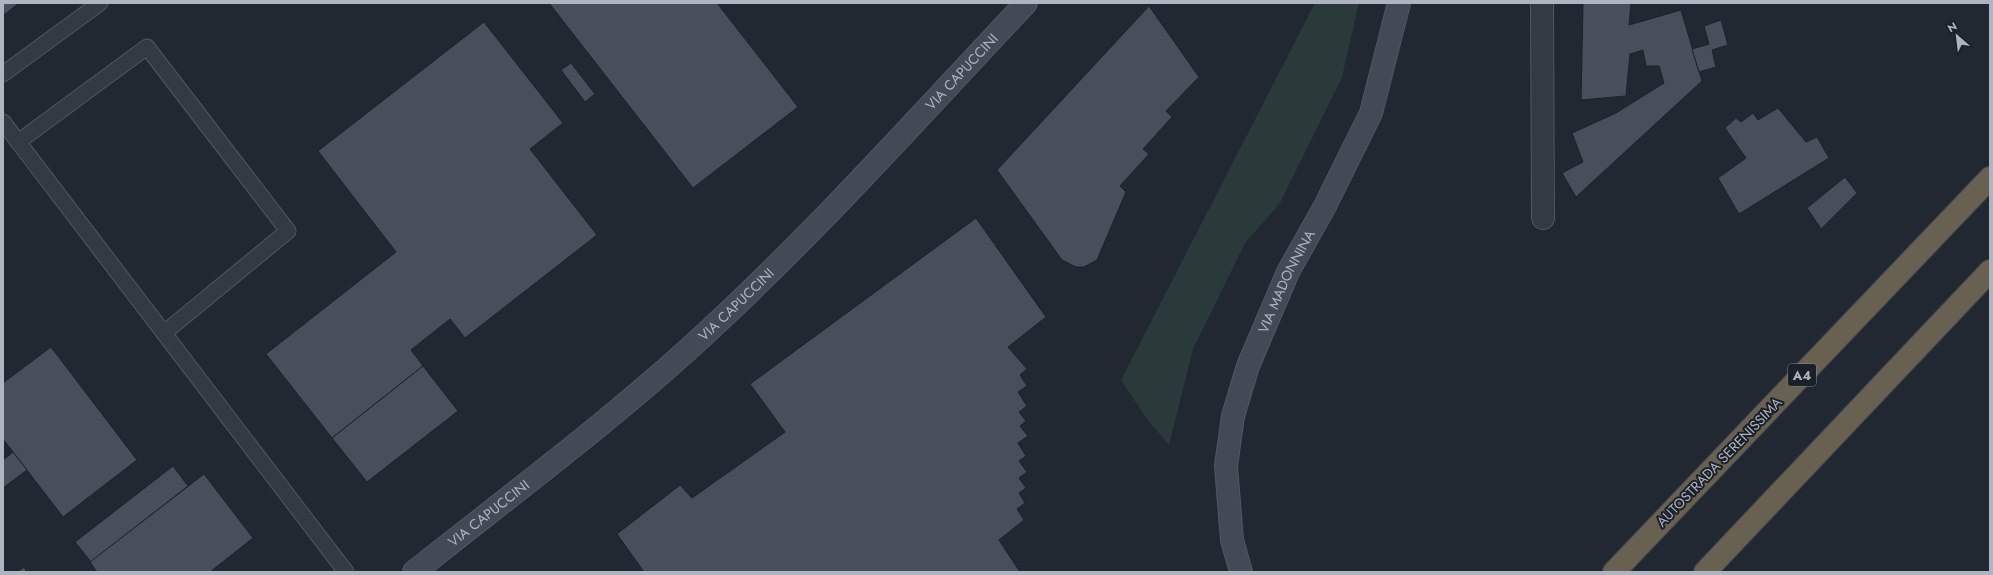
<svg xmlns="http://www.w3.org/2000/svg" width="1993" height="575" font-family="Jost,sans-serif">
	<rect width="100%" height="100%" fill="#212832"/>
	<path fill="#2a3a3a" d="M1315 3H1359L1342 77 1280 203 1245 243 1193 349 1169 445 1147 419 1121 380Z"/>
	<g fill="#484f5c" stroke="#1c212a">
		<path d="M3 3H19L4 15Z"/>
		<path d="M549 3H717L798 107 693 188Z"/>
		<path d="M1583 3H1631L1629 25 1681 10 1702 81 1576 197 1562 173 1583 162 1572 133 1616 113 1664 83 1659 66H1646L1643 50 1630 54 1626 96 1581 100Z"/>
		<path d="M1149 6 1199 77 1166 111 1172 117 1143 149 1149 154 1120 186 1126 192 1097 260 1084 267H1076L1062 260 997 170Z"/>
		<path d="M1721 20 1728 45 1712 50 1716 67 1699 72 1692 49 1709 44 1704 26Z"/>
		<path d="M484 22 563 123 530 149 597 235 465 338 450 319 411 350 423 366 332 438 266 354 396 252 318 151Z"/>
		<path d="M571 63 595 94 585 102 561 70Z"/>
		<path d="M1778 108 1806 142 1817 137 1829 158 1739 214 1718 178 1746 158 1725 128 1736 118 1741 122 1753 113 1758 120Z"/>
		<path d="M1845 177 1857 193 1821 229 1807 208Z"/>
		<path d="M976 218 1046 317 1008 347 1027 369 1020 375 1027 386 1018 392 1027 406 1019 412 1026 421 1020 426 1028 436 1018 443 1026 456 1019 461 1027 472 1019 478 1026 488 1019 493 1025 503 1017 509 1024 520 999 540 1020 572H644L617 534 680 485 692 498 785 432 750 384Z"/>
		<path d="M51 347 137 460 63 517 3 439V383Z"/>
		<path d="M423 366 458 411 367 482 332 438Z"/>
		<path d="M13 452 27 470 3 488V460Z"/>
		<path d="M173 466 188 486 91 562 75 542Z"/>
		<path d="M204 474 253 538 210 572H97L90 562Z"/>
		<path d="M24 567 27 572H17Z"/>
	</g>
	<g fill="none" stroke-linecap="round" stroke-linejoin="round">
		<g stroke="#525761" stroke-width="17">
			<g id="lane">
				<path d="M3 74 100 3"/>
				<path d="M3 122 346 572"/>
				<path d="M18 142 147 47 288 231 164 333"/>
			</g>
		</g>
		<g stroke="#525761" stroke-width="24">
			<path id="street" d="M1542 3 1543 218"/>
		</g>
		<g stroke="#525761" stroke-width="24">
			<g id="secondary">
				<path id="s1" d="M414 572C517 490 624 411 719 321 827 220 925 110 1026 3"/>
				<path id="s2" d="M1241 572 1232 540 1226 466 1233 416 1248 366 1288 272 1325 206 1371 113 1399 3"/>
			</g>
		</g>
		<g stroke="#3f444e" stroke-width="24">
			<g id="highway">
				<path d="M1614 572 1990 178"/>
				<path d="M1705 572 1990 271"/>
			</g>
		</g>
		<use href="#lane" stroke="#343a43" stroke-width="15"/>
		<use href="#street" stroke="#343a43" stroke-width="22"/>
		<use href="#secondary" stroke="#434956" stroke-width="22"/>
		<use href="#highway" stroke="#686152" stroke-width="22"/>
	</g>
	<g text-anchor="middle" stroke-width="4" stroke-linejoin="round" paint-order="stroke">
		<rect fill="#1a1f28" stroke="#828792" stroke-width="1" x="1788" y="364" width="28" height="22" rx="3"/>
		<g font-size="13" font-weight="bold" fill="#aeb4c0">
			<text x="1802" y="380">A4</text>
		</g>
		<g font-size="14" fill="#aeb4c0" stroke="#1a1f28">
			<text dy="5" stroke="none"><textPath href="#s1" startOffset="743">VIA CAPUCCINI</textPath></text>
			<text dy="5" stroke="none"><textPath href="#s2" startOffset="303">VIA MADONNINA</textPath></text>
			<text dy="5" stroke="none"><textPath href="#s1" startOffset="419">VIA CAPUCCINI</textPath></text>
			<text transform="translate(1719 462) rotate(-46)" y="5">AUTOSTRADA SERENISSIMA</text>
			<text dy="5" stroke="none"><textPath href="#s1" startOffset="95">VIA CAPUCCINI</textPath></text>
		</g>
	</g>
	<rect width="1993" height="575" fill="none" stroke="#aeb4c0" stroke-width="8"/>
	<g transform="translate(1957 36) rotate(332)" stroke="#1a1f28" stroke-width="3" paint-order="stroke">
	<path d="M0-3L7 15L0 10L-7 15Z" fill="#aeb4c0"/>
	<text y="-6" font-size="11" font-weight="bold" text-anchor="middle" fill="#aeb4c0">N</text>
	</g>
</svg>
